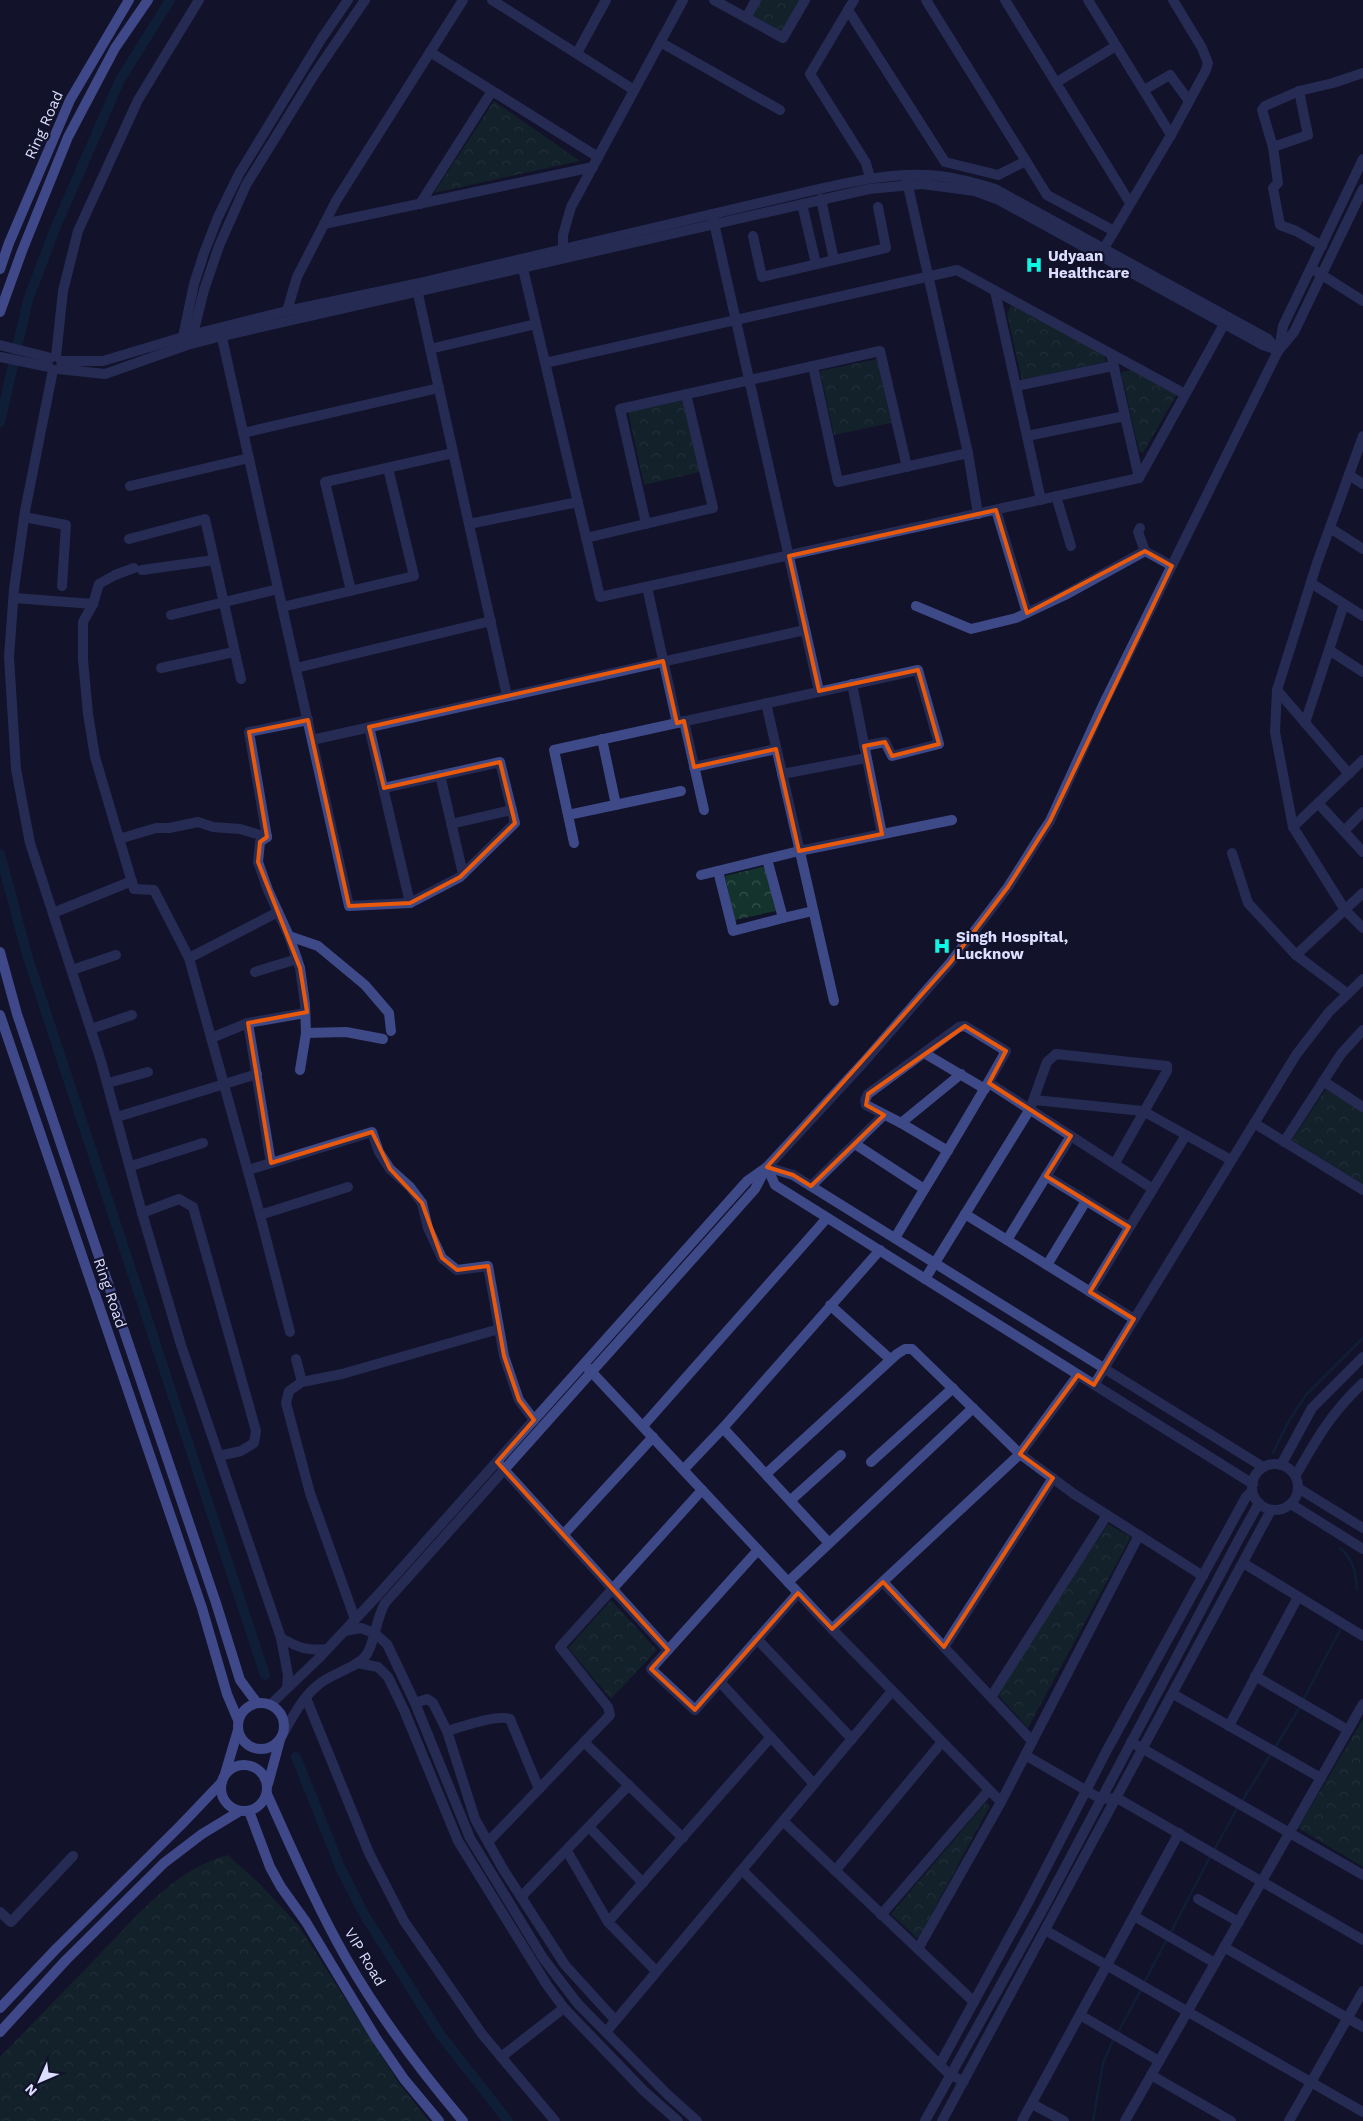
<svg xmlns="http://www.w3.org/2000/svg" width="1363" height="2121" font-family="'Work Sans',sans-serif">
	<defs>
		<pattern id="park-crowns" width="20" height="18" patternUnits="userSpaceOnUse" patternTransform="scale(1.25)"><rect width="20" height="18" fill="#15332d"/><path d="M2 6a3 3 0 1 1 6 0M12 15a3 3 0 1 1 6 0" fill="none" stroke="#36504c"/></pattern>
	</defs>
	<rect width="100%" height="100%" fill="#12122a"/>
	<g fill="url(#park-crowns)">
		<path d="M761 0H800L782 33 752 16Z"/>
		<path d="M494 101 580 161 434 193Z"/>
		<path d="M1011 305 1104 355 1106 362 1022 380 1007 314Z"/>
		<path d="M877 359 891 423 834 435 820 371Z"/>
		<path d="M1131 370 1177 394 1143 453 1139 451 1121 372Z"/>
		<path d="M683 400 700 472 644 485 628 412Z"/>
		<path d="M766 866 776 911 735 920 725 876Z"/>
		<path d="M1326 1089 1363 1112V1184L1292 1140Z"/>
		<path d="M1108 1524 1131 1537 1028 1728 997 1694Z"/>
		<path d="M611 1600 657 1650 611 1699 568 1648Z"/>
		<path d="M1363 1719V1867L1298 1828Z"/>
		<path d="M986 1802 990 1806 918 1939 891 1914Z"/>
		<path d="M228 1855 260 1884 299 1926 399 2083 429 2121H0V2057C31 2025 62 1993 93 1961 132 1922 172 1869 228 1855Z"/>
	</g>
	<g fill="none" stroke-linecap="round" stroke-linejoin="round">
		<g stroke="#0d2d47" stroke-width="2.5">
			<path d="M1273 1453 1287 1424 1306 1395 1363 1338"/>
			<path d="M1340 1548C1353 1559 1356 1573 1357 1589"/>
			<path d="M1303 1700 1340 1630"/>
			<path d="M1274 1749 1301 1705"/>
			<path d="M1241 1803 1271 1754"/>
			<path d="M1214 1850 1238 1807"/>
			<path d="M1170 1934 1211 1855"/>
			<path d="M1144 1983 1167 1939"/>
			<path d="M1117 2034 1142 1988"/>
			<path d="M1093 2121 1103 2063 1114 2038"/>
		</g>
		<g stroke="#0d2d47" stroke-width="10">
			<path d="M0 422 28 300 56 226 120 80 170 0"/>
			<path d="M0 854 28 958 265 1675"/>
			<path d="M296 1757 340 1867 364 1914 439 2033 508 2121"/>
		</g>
		<g stroke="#3e4987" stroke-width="10">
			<path d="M492 0 634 90"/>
			<path d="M714 0 783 38 805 0"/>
			<path d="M854 0 810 74 866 163 870 178"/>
			<path d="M926 0 1047 195 1114 231"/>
			<path d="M1005 0 1130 203"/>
			<path d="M1088 0 1171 135"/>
			<path d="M848 10 945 162 998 175 1026 161"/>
			<path d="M746 18 756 0"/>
			<path d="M660 42 780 110"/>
			<path d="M430 52 598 157"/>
			<path d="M577 53 606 0"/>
			<path d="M1057 82 1116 46"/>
			<path d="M1144 90 1170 75 1189 101"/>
			<path d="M1273 147 1308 135 1299 91"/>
			<path d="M906 177 968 453 978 514"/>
			<path d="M821 199 834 260"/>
			<path d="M420 204 492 91"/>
			<path d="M802 204 816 264"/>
			<path d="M712 214 819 691"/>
			<path d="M324 224 593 167"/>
			<path d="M753 236 762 277 886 248 878 207"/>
			<path d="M1322 246 1296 231 1280 225 1273 188 1278 183 1273 147 1262 110 1265 106 1299 91 1333 83 1363 73"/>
			<path d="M563 249V235L571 207 683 0"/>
			<path d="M1100 255 1171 135 1206 70 1208 63 1202 48 1173 0"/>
			<path d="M521 260 600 597 1139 478 1228 317"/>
			<path d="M1311 268 1363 301"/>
			<path d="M416 285 507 696"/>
			<path d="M995 291 1041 500"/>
			<path d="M287 311 297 277 336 201 463 0"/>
			<path d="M220 329 349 906 410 903 460 877 515 823 500 762 384 788"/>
			<path d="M430 349 536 324"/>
			<path d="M1111 354 1139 478"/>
			<path d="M545 363 957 270 1185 394"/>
			<path d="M813 366 838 482 968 453"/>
			<path d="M1016 386 1113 366"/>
			<path d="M243 433 439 388"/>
			<path d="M1027 436 1125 416"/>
			<path d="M1363 436 1317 563 1277 690 1275 732 1293 827 1345 910 1363 928"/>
			<path d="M1349 475 1363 484"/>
			<path d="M130 486 249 458"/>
			<path d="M1056 496 1071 546"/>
			<path d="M996 510 1027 613"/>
			<path d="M24 517 66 525 62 586"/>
			<path d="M469 524 578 502"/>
			<path d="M646 524 620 409 880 351 907 467"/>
			<path d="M1140 528 1138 532 1145 551"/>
			<path d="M1330 528 1363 549"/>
			<path d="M586 538 713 508 686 394"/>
			<path d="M129 539 205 519 241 679"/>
			<path d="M134 568 115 575 99 584 93 604 83 622V660L88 714 95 757 134 889 154 890 189 958 260 1215 290 1332"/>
			<path d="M142 570 214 560"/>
			<path d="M1311 583 1363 616"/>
			<path d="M647 587 677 723"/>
			<path d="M351 591 325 482 453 453"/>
			<path d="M14 598 93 604"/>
			<path d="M916 606 971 629 1016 618 1065 595 1145 551 1172 566"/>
			<path d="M282 607 414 576 388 468"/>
			<path d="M171 615 278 589"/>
			<path d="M1329 650 1363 672"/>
			<path d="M161 668 234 652"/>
			<path d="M296 668 491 621"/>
			<path d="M852 684 882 834"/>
			<path d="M1277 690 1349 774"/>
			<path d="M766 703 834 1001"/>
			<path d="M684 721 704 810"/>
			<path d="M1305 723 1344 604"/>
			<path d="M369 727 410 903"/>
			<path d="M602 739 616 805"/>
			<path d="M312 740 805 630"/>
			<path d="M694 767 776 749"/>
			<path d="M782 774 866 758"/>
			<path d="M440 775 463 874"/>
			<path d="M1318 803 1363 852"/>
			<path d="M568 815 681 791"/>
			<path d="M451 824 512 810"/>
			<path d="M1293 827 1363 760"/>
			<path d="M1344 831 1363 812"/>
			<path d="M267 837 260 842 258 862 268 890 289 936 300 968 305 1004 306 1033 300 1070"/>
			<path d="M267 837 249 732 308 720"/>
			<path d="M119 839 156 828H169L198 822 213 827 240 829 267 837"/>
			<path d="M574 843 554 750 918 670 939 744 892 756 885 742 864 746"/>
			<path d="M1232 853 1248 903 1296 955 1348 994"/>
			<path d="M718 871 733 931 783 918 767 859"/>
			<path d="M701 875 799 851 952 820"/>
			<path d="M53 913 132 881"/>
			<path d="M783 918 813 911"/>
			<path d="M289 936 318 946 365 985 389 1013 391 1031"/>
			<path d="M1296 955 1363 893"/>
			<path d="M189 958 278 912"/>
			<path d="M72 970 116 955"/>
			<path d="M255 972 297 959"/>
			<path d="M248 1023 271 1163"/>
			<path d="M91 1029 132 1015"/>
			<path d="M306 1033 346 1032 383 1039"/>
			<path d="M211 1038 248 1023 305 1013"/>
			<path d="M924 1053 985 1089"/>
			<path d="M1323 1081 1363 1107"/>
			<path d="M108 1083 148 1072"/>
			<path d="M989 1083 1153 1189"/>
			<path d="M1034 1100 1143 1111 1231 1160"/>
			<path d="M117 1117 257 1074"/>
			<path d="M901 1123 961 1074"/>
			<path d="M1254 1123 1363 1190"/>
			<path d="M1284 1142 1341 1054 1363 1030"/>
			<path d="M855 1144 924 1189"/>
			<path d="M131 1166 203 1143"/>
			<path d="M248 1170 372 1132 379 1152 390 1169 410 1187 422 1203 428 1228 442 1258 457 1270 488 1266 504 1356 519 1400 534 1420"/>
			<path d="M1046 1176 1129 1227"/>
			<path d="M811 1186 884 1115"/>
			<path d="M142 1213 179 1199 193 1207 256 1431 254 1443 241 1451 219 1456"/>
			<path d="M965 1214 1134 1319"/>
			<path d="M260 1215 348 1187"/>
			<path d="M895 1238C932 1176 971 1114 1006 1051L965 1026 959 1027 868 1094 865 1100 866 1105 901 1123 948 1151"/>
			<path d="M1007 1240 1071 1136"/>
			<path d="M1047 1265 1086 1201"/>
			<path d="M925 1279 1030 1109 1047 1062 1056 1054 1167 1066V1071L1115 1163"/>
			<path d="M1090 1292 1186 1135"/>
			<path d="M830 1305 890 1359"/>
			<path d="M296 1359 302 1382"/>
			<path d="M586 1366 832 1629 1001 1802"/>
			<path d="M1094 1385 1296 1055 1329 1012 1363 979"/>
			<path d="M643 1426 827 1218"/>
			<path d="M723 1428 829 1543"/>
			<path d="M871 1462 953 1388"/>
			<path d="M499 1464 668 1650"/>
			<path d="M684 1469 723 1428 880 1250"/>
			<path d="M766 1474 897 1354 905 1349H912L1020 1454 1074 1494 1203 1576"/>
			<path d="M791 1500 841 1455"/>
			<path d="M563 1535 653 1437"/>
			<path d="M758 1550 651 1669 695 1710 798 1593"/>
			<path d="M1243 1563 1363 1636"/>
			<path d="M788 1582 973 1408"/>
			<path d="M883 1582 1032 1741"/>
			<path d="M355 1619 310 1493 286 1403 289 1391 302 1382 342 1374 499 1329"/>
			<path d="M832 1629 1020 1454 1078 1375"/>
			<path d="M757 1639 852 1739"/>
			<path d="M944 1647 1053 1478"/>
			<path d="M1255 1676 1348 1730"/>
			<path d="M720 1682 814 1784"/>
			<path d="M1173 1694 1321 1778"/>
			<path d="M991 1697 1107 1515"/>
			<path d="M306 1698 369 1853 404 1921 482 2034 555 2121"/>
			<path d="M415 1703 427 1699 433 1703 447 1731 475 1819 503 1869 565 1965 615 2020"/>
			<path d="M1229 1726 1298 1597"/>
			<path d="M447 1731C462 1727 496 1714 510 1719L539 1789"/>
			<path d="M584 1742 683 1838"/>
			<path d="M1131 1742 1363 1875"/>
			<path d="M1025 1755 1101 1799 1117 1798 1363 1940"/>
			<path d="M783 1821 974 2002"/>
			<path d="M589 1827 643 1883"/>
			<path d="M488 1842 610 1715 608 1707 560 1647 702 1490"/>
			<path d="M567 1851 608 1922 656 1971"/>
			<path d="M742 1870 950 2075 964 2081"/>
			<path d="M835 1871 942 1742"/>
			<path d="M521 1897 629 1785"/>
			<path d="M1198 1899 1239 1922"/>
			<path d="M0 1912 11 1922 73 1856"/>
			<path d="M881 1915 989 1790"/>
			<path d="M1134 1916 1215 1963"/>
			<path d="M608 1922 771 1737"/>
			<path d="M1045 1930 1363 2112"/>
			<path d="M1224 1947 1363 2027"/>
			<path d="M918 1949 1001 1802 1139 1535"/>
			<path d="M1080 2015 1159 2061"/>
			<path d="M606 2032 892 1691"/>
			<path d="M501 2057 564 2008"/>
			<path d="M940 2064 1029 1901 1107 1750 1246 1497 1252 1491"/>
			<path d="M1151 2075 1231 2121"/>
			<path d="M1032 2104 1064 2121"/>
			<path d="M1022 2121 1179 1833"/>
			<path d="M1125 2121 1363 1704"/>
			<path d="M1289 2121 1363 1991"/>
		</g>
		<g stroke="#3e4987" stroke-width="10">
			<path d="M193 339V334L204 290 219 246 246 185 314 75 365 0"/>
			<path d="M183 343V337L194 284 204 253 218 217 239 174 322 38 348 0"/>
			<path d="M0 345 51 358"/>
			<path d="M1279 350 1283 326 1363 159"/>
			<path d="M56 356 63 291 78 231 138 100 199 0"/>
			<path d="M0 357 49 367"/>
			<path d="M61 361H103L183 337 287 311 415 284 806 192C846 183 886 173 927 175 951 176 973 182 995 189L1268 339 1278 351"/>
			<path d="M58 369 105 374 187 345 222 336 869 189 922 184 975 191 999 200 1263 345 1277 350"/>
			<path d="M53 370 25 511 14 589 9 657 16 769 30 843 101 1061 142 1213 181 1345 281 1638 288 1675 287 1688"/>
			<path d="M767 1167 775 1185 1253 1484"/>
			<path d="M767 1167 793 1175 1263 1467"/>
			<circle cx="1275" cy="1487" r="23"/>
			<path d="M1281 1465 1312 1408 1363 1357"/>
			<path d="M1296 1475C1317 1438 1331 1413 1363 1383"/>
			<path d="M1298 1488 1363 1528"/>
			<path d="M1291 1504 1363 1549"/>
			<path d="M345 1631 361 1628 374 1633 387 1644 415 1703 470 1838 543 1958 578 2004 668 2095 697 2121"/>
			<path d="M281 1638C299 1648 307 1651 327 1649"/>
			<path d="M357 1663 378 1667 388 1677 404 1710 458 1841 547 1985 564 2008 644 2091 678 2121"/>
			<path d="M270 1705 319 1658 377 1596 747 1181 767 1167 863 1063 950 963 1008 887 1042 833 1050 821 1103 705 1278 351 1294 332 1363 189"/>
			<path d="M284 1732C293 1716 303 1697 318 1685 331 1673 358 1668 367 1654 375 1641 376 1619 385 1603L755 1189 765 1170"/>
			<path d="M925 2121 1043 1909 1239 1539 1259 1503"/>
			<path d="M942 2121 1271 1510"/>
		</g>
		<g stroke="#768afb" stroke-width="10">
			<path d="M0 269 9 243 70 100 129 0"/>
			<path d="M0 312 22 251 68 137 115 48 148 0"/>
			<path d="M0 952 17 1014 216 1603 240 1680 257 1703"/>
			<path d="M0 1015 202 1608 227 1694 238 1720"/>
			<circle cx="261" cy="1726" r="23"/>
			<circle cx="244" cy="1788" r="23"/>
			<path d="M225 1774 238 1730"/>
			<path d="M268 1784 280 1740"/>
			<path d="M267 1794C292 1849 316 1905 346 1958 379 2016 420 2070 463 2121"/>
			<path d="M249 1811 270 1867 281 1887 306 1922 376 2038 404 2079 439 2121"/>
			<path d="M0 2008 56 1949 181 1825 222 1782"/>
			<path d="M0 2032 66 1960 164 1863 202 1834 240 1811"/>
		</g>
	</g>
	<path d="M0 0H1363V2121H0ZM996 510 1027 613 1145 551 1172 566 1050 821 1008 887 950 963 767 1167 793 1175 811 1186 884 1115 866 1105 868 1094 965 1026 1006 1051 989 1083 1071 1136 1046 1176 1129 1227 1090 1292 1134 1319 1094 1385 1078 1375 1020 1454 1053 1478 944 1647 883 1582 832 1629 798 1593 695 1710 651 1669 668 1650 497 1462 534 1420 519 1400 504 1356 488 1266 457 1270 442 1258 422 1203 390 1169 372 1132 271 1163 248 1023 307 1012 300 968 258 862 260 842 267 837 249 732 308 720 349 906 410 903 460 877 515 823 500 762 384 788 369 727 663 661 677 723 684 721 694 767 776 749 799 851 882 834 864 746 885 742 892 756 939 744 918 670 819 691 789 556Z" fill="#12122a" fill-opacity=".55" fill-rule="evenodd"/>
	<path fill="none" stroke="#e8590c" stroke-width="4" stroke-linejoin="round" d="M996 510 1027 613 1145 551 1172 566 1050 821 1008 887 950 963 767 1167 793 1175 811 1186 884 1115 866 1105 868 1094 965 1026 1006 1051 989 1083 1071 1136 1046 1176 1129 1227 1090 1292 1134 1319 1094 1385 1078 1375 1020 1454 1053 1478 944 1647 883 1582 832 1629 798 1593 695 1710 651 1669 668 1650 497 1462 534 1420 519 1400 504 1356 488 1266 457 1270 442 1258 422 1203 390 1169 372 1132 271 1163 248 1023 307 1012 300 968 258 862 260 842 267 837 249 732 308 720 349 906 410 903 460 877 515 823 500 762 384 788 369 727 663 661 677 723 684 721 694 767 776 749 799 851 882 834 864 746 885 742 892 756 939 744 918 670 819 691 789 556Z"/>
	<defs>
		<g id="hospital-bare" transform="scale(1.35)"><path d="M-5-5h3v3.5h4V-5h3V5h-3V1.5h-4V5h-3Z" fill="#0ef7e4" stroke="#12122a" stroke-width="2.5" paint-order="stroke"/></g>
	</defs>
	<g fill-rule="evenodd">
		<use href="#hospital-bare" x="1034" y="265"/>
		<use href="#hospital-bare" x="942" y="946"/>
	</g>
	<g text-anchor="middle" stroke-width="4.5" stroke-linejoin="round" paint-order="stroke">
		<g font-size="15" fill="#dbdefe" stroke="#12122a">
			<text transform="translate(44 125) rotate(-66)" y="5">Ring Road</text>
			<text transform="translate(110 1293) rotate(71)" y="5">Ring Road</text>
			<text transform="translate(365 1957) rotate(59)" y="5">VIP Road</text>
		</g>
		<g font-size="15" font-weight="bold" fill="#dbdefe" stroke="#12122a" text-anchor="start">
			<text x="1048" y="261">Udyaan<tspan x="1048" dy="17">Healthcare</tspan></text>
			<text x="956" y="942">Singh Hospital,<tspan x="956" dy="17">Lucknow</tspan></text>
		</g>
	</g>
	<g transform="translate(40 2081) rotate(225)" stroke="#12122a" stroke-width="4" paint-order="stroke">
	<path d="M0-4L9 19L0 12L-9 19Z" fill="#dbdefe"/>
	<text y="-8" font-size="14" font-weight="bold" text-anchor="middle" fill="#dbdefe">N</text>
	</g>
</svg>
